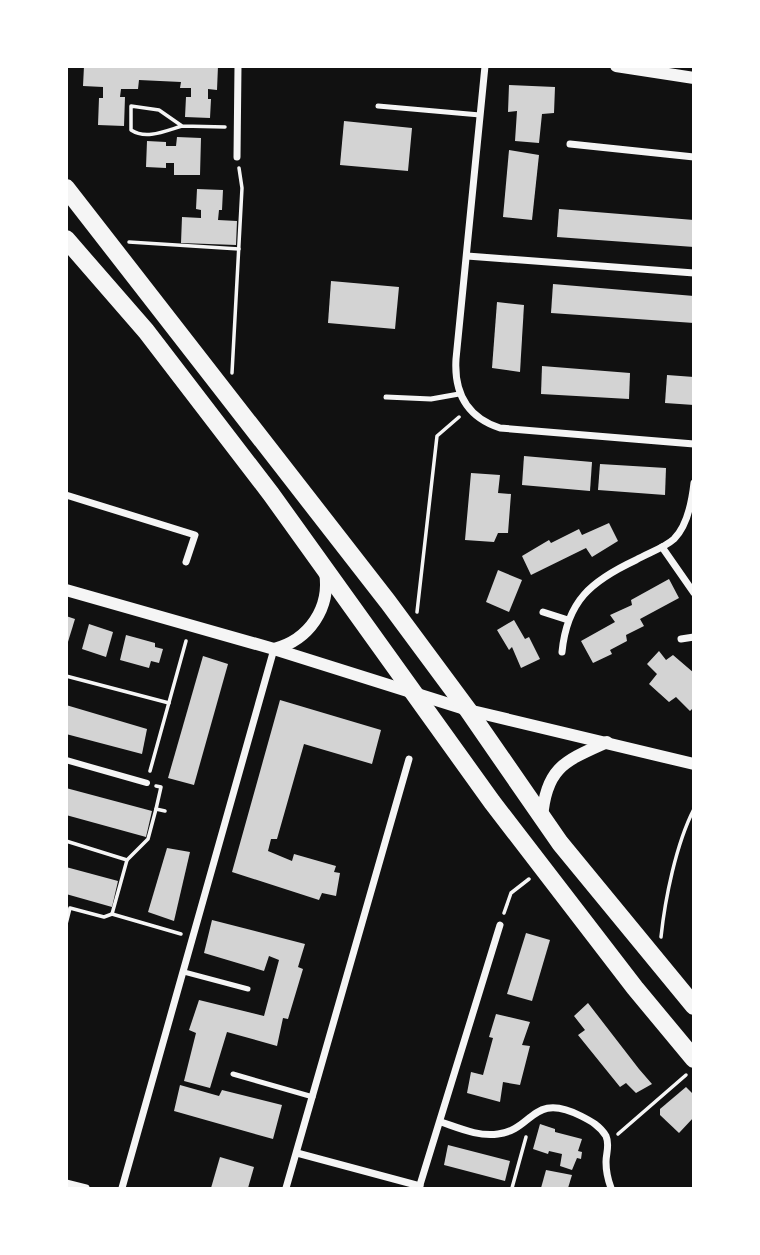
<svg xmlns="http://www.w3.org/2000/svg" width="760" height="1255" font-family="'Work Sans',sans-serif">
	<rect width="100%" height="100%" fill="#111"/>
	<g fill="#d3d3d3">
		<path d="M84 66H218L217 90 208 89V99H211L210 118 185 117 186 97H191V88H180L181 82 139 80 138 89H121L120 97H125L124 126 98 125 99 98H103V87L83 86Z"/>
		<path d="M509 85 555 87 554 113 542 114 539 143 515 141 517 111 508 112Z"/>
		<path d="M344 121 412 128 408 171 340 165Z"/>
		<path d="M177 137 201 138 200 175H174V163H166V168L146 167 147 141 166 142V146H176Z"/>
		<path d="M509 150 539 155 532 220 503 217Z"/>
		<path d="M197 189 223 190 222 210H219L218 220 237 221 236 245 181 243 182 217 201 218V210L196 209Z"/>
		<path d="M559 209 694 220V247L557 237Z"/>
		<path d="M331 281 399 287 395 329 328 323Z"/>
		<path d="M553 284 694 296V323L551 313Z"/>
		<path d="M497 302 524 305 520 372 492 368Z"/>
		<path d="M542 366 630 373 629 399 541 394Z"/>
		<path d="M667 375 694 377V405L665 403Z"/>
		<path d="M524 456 592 462 590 491 522 485Z"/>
		<path d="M600 464 666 468 665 495 598 490Z"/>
		<path d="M471 473 500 475 498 493 511 494 508 533H498L494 542 465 540Z"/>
		<path d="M609 523 618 541 592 557 586 548 531 575 522 556 549 540 551 543 579 529 582 535Z"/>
		<path d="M498 570 522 580 509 612 486 602Z"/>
		<path d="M669 579 679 598 640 619 644 626 626 635 627 641 610 650 612 654 593 663 581 641 615 622 610 615 632 605 631 600Z"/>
		<path d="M66 616 75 619 67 645H66Z"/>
		<path d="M514 620 525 639 529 637 540 659 521 668 512 647 509 650 497 630Z"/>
		<path d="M89 624 113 632 106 657 82 649Z"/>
		<path d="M126 635 155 643V647L163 649 159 663 151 661 149 668 120 660Z"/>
		<path d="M659 651 666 660 673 655 694 673V707L690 711 676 697 669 702 649 684 657 674 647 664Z"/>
		<path d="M203 656 228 664 194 785 168 778Z"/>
		<path d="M280 700 381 730 372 764 304 744 277 839H271L268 851 292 861 294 854 336 866 334 872 340 873 336 896 322 893 319 900 232 872Z"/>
		<path d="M66 705 147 729 142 754 66 734Z"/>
		<path d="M66 788 152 811 146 837 66 815Z"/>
		<path d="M167 848 190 852 174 921 148 912Z"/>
		<path d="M66 867 118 881 112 907 66 894Z"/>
		<path d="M212 920 305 944 298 967 303 969 288 1019 283 1018 277 1046 227 1032 210 1088 184 1081 196 1033 189 1030 199 1000 264 1016 279 960 269 956 264 971 204 953Z"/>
		<path d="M526 933 550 940 532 1001 507 994Z"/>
		<path d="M588 1003 639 1069 652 1084 636 1093 626 1083 620 1087 578 1035 585 1030 574 1016Z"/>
		<path d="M496 1014 530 1022 522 1045 530 1046 520 1085 503 1082 500 1102 467 1093 471 1072 483 1075 493 1038 489 1037Z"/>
		<path d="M180 1085 219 1096 222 1090 282 1105 273 1139 174 1111Z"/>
		<path d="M686 1087 694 1095V1117L679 1133 660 1115V1109Z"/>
		<path d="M540 1124 555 1129V1132L582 1139 578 1151 582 1152 581 1159 577 1158 572 1170 560 1166 562 1154 549 1151 548 1154 533 1149Z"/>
		<path d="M448 1145 510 1161 505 1181 444 1165Z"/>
		<path d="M220 1157 254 1167 248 1188H211Z"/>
		<path d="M546 1170 572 1175 568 1188H541Z"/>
	</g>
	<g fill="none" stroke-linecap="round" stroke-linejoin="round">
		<g stroke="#f5f5f5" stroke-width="3.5">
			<path d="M182 126C165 131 146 140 131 130V106L159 110 182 126 225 127"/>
			<path d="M129 242 239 249"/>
			<path d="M232 373 242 188 239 168"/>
			<path d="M417 612 437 436 459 417"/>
			<path d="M66 676 169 703"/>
			<path d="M150 771 186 641"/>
			<path d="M156 786 161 787 156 809 165 811"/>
			<path d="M66 841 127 860 112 914"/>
			<path d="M127 860 148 839 156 809"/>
			<path d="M504 913 511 893 529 879"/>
			<path d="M66 924 70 908 104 917 112 914 181 934"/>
			<path d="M661 937C665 899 676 844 694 809"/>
			<path d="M618 1134 686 1075"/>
			<path d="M512 1188 526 1137"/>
		</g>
		<g stroke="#f5f5f5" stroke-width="5">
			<path d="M378 106 480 115"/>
			<path d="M386 397 431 399 459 394"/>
			<path d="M184 972 248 989"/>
			<path d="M233 1074 313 1097"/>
		</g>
		<path stroke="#f5f5f5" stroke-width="6" d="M66 760 147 783"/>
		<g stroke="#f5f5f5" stroke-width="7">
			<path d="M485 66 456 359C454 392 466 417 500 428L694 444"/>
			<path d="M570 144 694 157"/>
			<path d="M237 157 238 66"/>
			<path d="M467 256 694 273"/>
			<path d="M66 495 195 535 186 562"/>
			<path d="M662 547 694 593"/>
			<path d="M543 612 568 620"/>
			<path d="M681 639 694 637"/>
			<path d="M562 652C567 601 591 581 636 560 648 553 664 548 674 539 688 525 692 501 694 483"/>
			<path d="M441 1122C459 1128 479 1137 498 1134 533 1130 532 1091 581 1116 591 1121 600 1126 606 1136 610 1145 606 1153 606 1162 606 1172 608 1180 611 1188"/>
			<path d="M297 1153 420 1186"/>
			<path d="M66 1183 86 1188"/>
			<path d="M122 1188 274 649"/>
			<path d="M286 1188 409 759"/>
			<path d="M419 1188 500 925"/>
		</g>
		<g stroke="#f5f5f5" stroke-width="12">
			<path d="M616 66 694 78"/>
			<path d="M66 590 274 649 468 710 694 764"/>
			<path d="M274 649C309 640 331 608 325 572"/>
			<path d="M542 818C546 767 565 761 607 742"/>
		</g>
		<g stroke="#f5f5f5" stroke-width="18">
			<path d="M66 188 388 602 468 710 560 843 694 1006"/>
			<path d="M66 239 146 331 271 494 492 802 635 988 694 1059"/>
		</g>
	</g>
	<rect width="760" height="1255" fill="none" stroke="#ffffff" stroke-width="136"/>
</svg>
